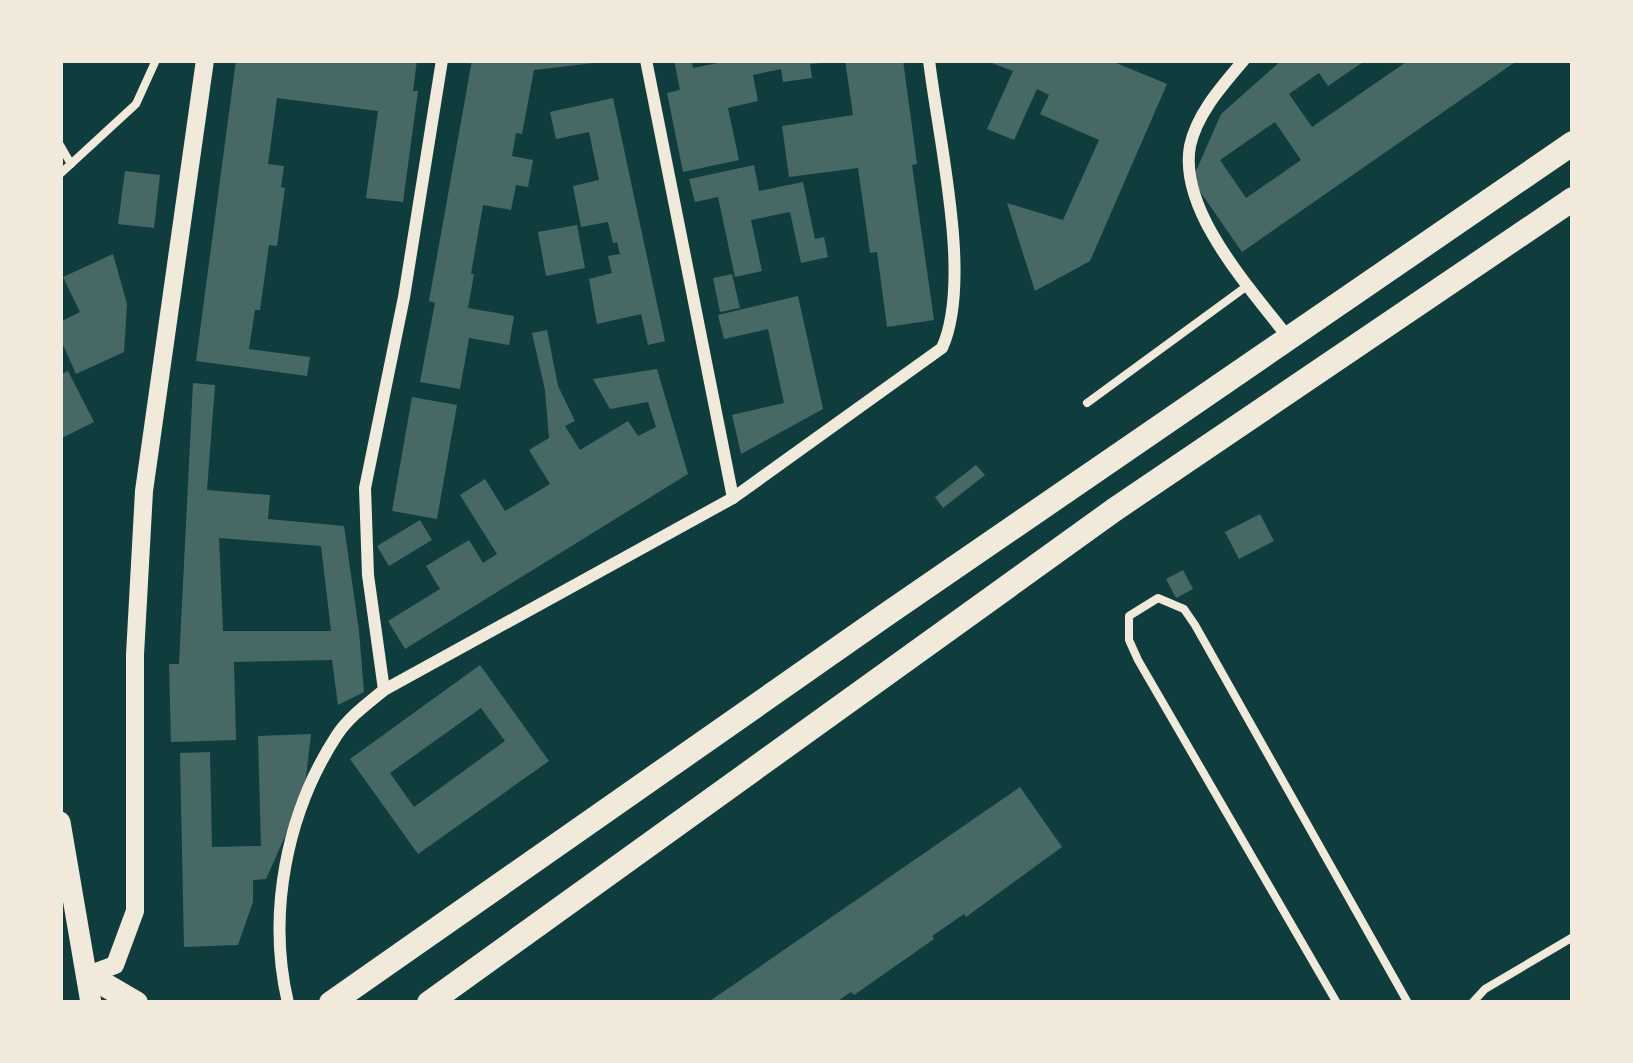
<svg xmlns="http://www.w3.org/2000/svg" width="1633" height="1063" font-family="'Crimson Pro',serif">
	<rect width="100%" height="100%" fill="#0f3d3e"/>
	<g fill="#486865" fill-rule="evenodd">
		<path d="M236 60H417L413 91H418L403 202 366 198 378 111 277 98 268 164 284 166 281 187 285 188 277 246 269 245 260 310H255L249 349 310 357 307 376 196 361Z"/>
		<path d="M472 60H593L594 63 534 70 522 134 516 133 512 156 533 160 528 187 516 185 511 210 483 205 471 274H474L468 308 514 316 509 345 469 338 460 389 420 382 435 303 429 301Z"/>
		<path d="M674 60H691L693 68 732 60 820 63 810 64 812 78 783 82 781 69 753 75 758 101 728 108 739 160 683 172 667 93 680 90Z"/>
		<path d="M845 60H903L917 164 912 165 934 320 887 327 877 252 870 253 858 168 789 177 782 126 853 115Z"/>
		<path d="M984 60H1109L1167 84 1090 261 1035 291 1007 203 1063 220 1099 140 1040 114 1049 95 1037 89 1014 140 987 129 1013 71Z"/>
		<path d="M1282 60H1366L1328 86 1319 73 1289 94 1312 127 1409 60H1518L1242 252 1192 180 1221 114ZM1275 122 1301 160 1246 198 1220 160Z"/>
		<path d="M613 98 665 341 648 345 641 314 597 324 589 279 612 273 608 256 620 254 617 242 613 243 608 222 581 227 573 186 599 180 589 132 556 139 550 112Z"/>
		<path d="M754 165 759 191 803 182 815 239 824 237 828 257 801 263 790 212 751 220 762 271 735 277 718 197 695 202 689 179Z"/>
		<path d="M125 171 160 175 154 228 118 224Z"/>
		<path d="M577 225 585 268 546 276 538 232Z"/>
		<path d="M113 254 127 304 124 352 76 374 60 338V322L80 312 63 277Z"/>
		<path d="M732 274 740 308 720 312 713 278Z"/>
		<path d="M798 296 823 409 741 454 732 415 784 403 768 329 724 339 718 315Z"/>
		<path d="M547 330 558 386 575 421 565 426 580 450 628 421 638 436 656 427 648 402 610 409 593 379 657 369 688 474 405 649 388 621 440 589 426 566 469 540 483 563 497 554 460 495 485 479 505 511 550 484 529 450 549 438 545 390 532 333Z"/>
		<path d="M68 371 94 422 60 439V375Z"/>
		<path d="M193 383 215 385 207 490 270 495 268 519 344 526 359 631 364 692 338 705 332 660 234 662 236 740 171 742 169 664H179ZM219 538 321 546 331 631H223Z"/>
		<path d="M412 397 457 405 437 519 392 511Z"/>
		<path d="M976 465 985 475 943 508 935 497Z"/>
		<path d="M1260 514 1274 541 1239 559 1225 532Z"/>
		<path d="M420 520 432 540 389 566 377 546Z"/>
		<path d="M1183 570 1193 589 1176 598 1166 579Z"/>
		<path d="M480 665 549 761 418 854 350 759ZM481 708 505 741 414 807 390 773Z"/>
		<path d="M311 734 304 794 266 879 253 880V902L238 945 184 947 180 753 210 752 212 847 261 846 258 736Z"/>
		<path d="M1020 787 1062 847 966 917 964 914 932 936 934 939 854 995 851 992 835 1003H707Z"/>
	</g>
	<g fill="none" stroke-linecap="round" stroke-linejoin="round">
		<g stroke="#f1e9da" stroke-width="8">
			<path d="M60 145 71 164"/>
			<path d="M60 174 136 104 156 60"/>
			<path d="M1087 403 1247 286"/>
			<path d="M1337 1003 1138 660 1129 640V616L1158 598 1184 609 1195 625 1408 1003"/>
			<path d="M1472 1003 1485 989 1573 937"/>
		</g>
		<g stroke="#f1e9da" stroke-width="12">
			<path d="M646 60 733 498"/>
			<path d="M1244 60C1223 85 1197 113 1190 146 1178 212 1253 291 1290 340"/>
			<path d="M384 690 368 575 365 488 404 297 442 60"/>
			<path d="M288 1003C267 914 286 813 337 735 349 717 367 704 384 690L733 498 942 348C973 280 938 138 929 60"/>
		</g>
		<path stroke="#f1e9da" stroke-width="18" d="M88 975 115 965 135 911V655L144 491 205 60"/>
		<path stroke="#f1e9da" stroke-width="21" d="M60 822 91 1003"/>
		<g stroke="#f1e9da" stroke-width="24">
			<path d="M88 975 136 1003"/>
			<path d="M331 1003 887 614 1573 143"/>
			<path d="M429 1003 1114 510 1573 199"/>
		</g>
	</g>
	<rect width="1633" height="1063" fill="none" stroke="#f1e9da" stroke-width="126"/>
</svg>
